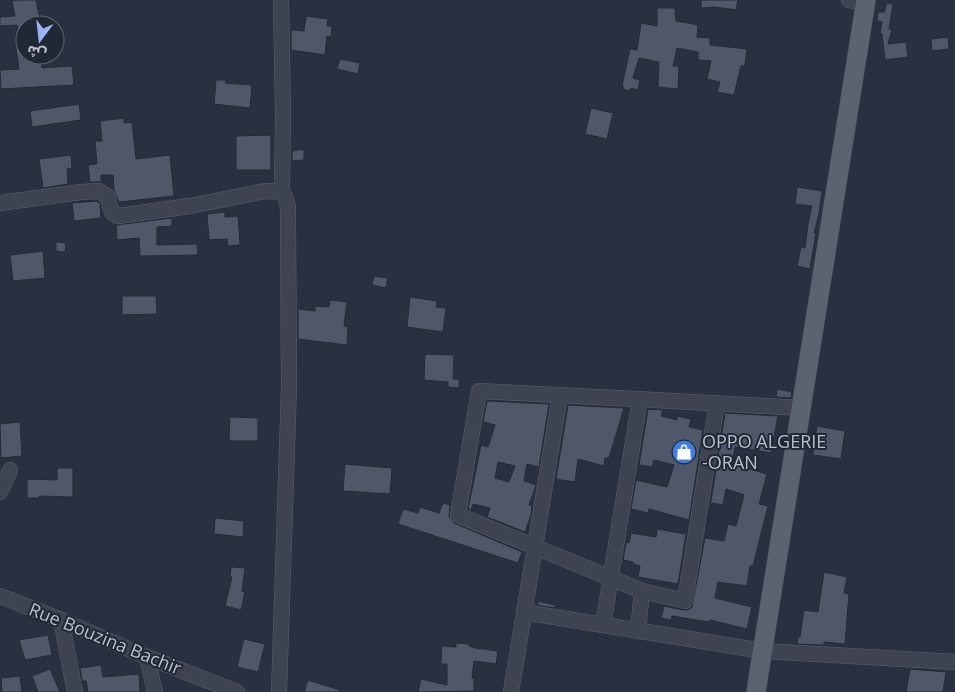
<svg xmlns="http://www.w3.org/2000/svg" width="955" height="692" font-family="'Open Sans','Noto Sans Arabic',sans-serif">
	<rect width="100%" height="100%" fill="#293140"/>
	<g fill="#4f5769" stroke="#232a37" fill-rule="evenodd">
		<path d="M17 0H36L41 25H25V46L21 47 17 25 0 26V17L15 16 12 1Z"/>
		<path d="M701 0H738L736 10 715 7 701 8Z"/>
		<path d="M887 3 893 4 889 29 892 30 888 44 906 42 908 57 885 60 882 34 880 33 882 22 877 21 878 12H884Z"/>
		<path d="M657 8H675L676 21 698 25 697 37 710 38V45L747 49 745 66H741L734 95 717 92 720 82 707 79 711 61 698 60V52L677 48 673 66H679L678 89 658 87 659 62 639 58 633 78 640 80 638 90 631 88 630 91 623 89V86H622L630 49 637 50 641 23 657 26Z"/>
		<path d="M306 16 328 19 327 26H332L331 37 327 36 325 55 291 50V30L304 31Z"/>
		<path d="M948 37 949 49 932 51 931 39Z"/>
		<path d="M25 47V55H40L42 68 72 66 74 85 1 89 0 70 19 69 16 48Z"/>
		<path d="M340 59 360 63 358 74 337 69Z"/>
		<path d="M216 80H226L225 83 252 85 250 108 214 104Z"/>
		<path d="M79 104 81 120 32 127 30 111Z"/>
		<path d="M591 108 613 113 607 139 585 134Z"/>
		<path d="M124 118V123L132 122 136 159 170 155 174 196 119 202 114 190 113 175H101V182H90L88 165 97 164 95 141H102L100 121Z"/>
		<path d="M271 135V170H236V136Z"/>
		<path d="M304 149V160L292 161V151Z"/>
		<path d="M71 155 72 168 67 169 68 184 43 188 39 159Z"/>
		<path d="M797 187 822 191 819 214 814 233H816L810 269 797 266 801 247 805 248 808 224 812 206 795 204Z"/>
		<path d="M96 201 100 203 101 218 74 221 72 203Z"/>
		<path d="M225 212V217L238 216 240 245 228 246 227 239 209 240 207 214Z"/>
		<path d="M172 218V226L157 227V245L197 244 198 255 140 256 139 238 117 240 116 225Z"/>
		<path d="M56 242 66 243 65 252 56 251Z"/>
		<path d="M43 251 45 278 13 281 10 255Z"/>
		<path d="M374 276 388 278 386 288 372 285Z"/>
		<path d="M122 296H156L157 314 122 315Z"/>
		<path d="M410 297 437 301 436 307 446 308 443 332 407 327Z"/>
		<path d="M330 300 347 302 344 326 348 327 347 345 298 339V309L315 311V306L329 307Z"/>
		<path d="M425 354 454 355 453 379H459V388L448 387V382L424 380Z"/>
		<path d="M777 389 792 392 791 398 776 397Z"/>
		<path d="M487 401 549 404 539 467 527 464 524 481 536 485 529 505 532 506 531 515 525 532 487 517 490 508 473 504 471 510 468 509 481 445 488 447 495 425 483 422ZM498 462 515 466 509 482 495 478Z"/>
		<path d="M568 405 624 408 609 458H605L604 466 578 459 575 482 556 479Z"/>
		<path d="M648 409 663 410 661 416 677 420V416L691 419 689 427 703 430 689 520 649 509 648 513 631 509 636 480 667 487 674 465 654 460 652 467 639 465Z"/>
		<path d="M725 413 778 416 771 453 735 447 732 464 767 474 759 504 768 506 753 566H750L747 586 718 582 715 598 752 607 747 629 710 620 709 622 672 616 671 620 661 618 664 606 683 610H688L692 607 705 538 724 541 728 524 736 526 744 495 726 489 723 505 712 503 707 526Z"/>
		<path d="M230 417 258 418V441H229Z"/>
		<path d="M20 422 22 456 1 458 0 424Z"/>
		<path d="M817 426 845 431 841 459 813 455Z"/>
		<path d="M345 464 392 468 390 494 343 491Z"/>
		<path d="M57 468H73V497L39 496V498H27V479L57 480Z"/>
		<path d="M443 503 450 505 449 517 454 523 522 552 518 563 398 524 403 509 418 513 420 507 439 513Z"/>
		<path d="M215 518 244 521 243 537 214 534Z"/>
		<path d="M657 529 686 534 678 584 638 577 640 566 633 564V562L623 560 626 542 629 543 631 533 656 537Z"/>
		<path d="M231 567 245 568 242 591 245 592 241 610 225 606 232 577H230Z"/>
		<path d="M824 572 847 577 844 593 849 594 845 644 824 642V645L797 644 798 637H800L804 610 818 612Z"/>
		<path d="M538 601 555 605V608L537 605Z"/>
		<path d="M48 635 52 655 25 660 19 640Z"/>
		<path d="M244 639 265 644 258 672 237 667Z"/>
		<path d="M456 643 469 644V646L475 648 498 651 496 664 474 661 472 678H474V691L418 692 421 679 447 685V664H441L442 646 456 647Z"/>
		<path d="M101 665 103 677 139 674 140 692H88L86 681H82L80 668Z"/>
		<path d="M50 669 60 692H38L32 676Z"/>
		<path d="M910 669 946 672 943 692H906Z"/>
		<path d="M20 676 22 692H2L1 678Z"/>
		<path d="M308 680 340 690 339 692H304Z"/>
	</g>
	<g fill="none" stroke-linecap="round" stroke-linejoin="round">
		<g stroke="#5b616d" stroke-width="16">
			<g id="minor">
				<path d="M281 0 283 112 282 193"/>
				<path d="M849 0 866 3"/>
				<path d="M0 203 81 192 99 191 108 197C110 204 110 214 118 216L190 206 265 191C284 191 287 193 288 212L289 387 279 692"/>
				<path d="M717 403 685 601 642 591 458 515 479 391C587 396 694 402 802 408"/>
				<path d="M0 492 10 470"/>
				<path d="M0 596 61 620 147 657 237 692"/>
				<path d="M524 612 763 651 955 662"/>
				<path d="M61 620 75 692"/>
				<path d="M603 625 640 399"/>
				<path d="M638 631 642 591"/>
				<path d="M147 657 155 692"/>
				<path d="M511 692 560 395"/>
			</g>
		</g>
		<g stroke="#464c59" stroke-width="20">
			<path id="major" d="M756 692 866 0"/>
		</g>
		<use href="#minor" stroke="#3d4350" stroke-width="15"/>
		<use href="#major" stroke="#5b6270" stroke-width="19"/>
	</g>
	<defs>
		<g id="shop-disc" transform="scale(1.25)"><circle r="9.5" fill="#3f7fe0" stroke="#212835"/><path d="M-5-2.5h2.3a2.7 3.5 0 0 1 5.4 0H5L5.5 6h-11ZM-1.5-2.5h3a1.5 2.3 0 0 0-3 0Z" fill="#fff"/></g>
	</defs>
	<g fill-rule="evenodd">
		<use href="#shop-disc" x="684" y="452"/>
	</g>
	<g text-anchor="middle" stroke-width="4" stroke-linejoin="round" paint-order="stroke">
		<g font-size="18" fill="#babfca" stroke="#212835" text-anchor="start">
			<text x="702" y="448">OPPO ALGERIE<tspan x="702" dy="21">-ORAN</tspan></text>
		</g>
		<g font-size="18" fill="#babfca" stroke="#212835">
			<text transform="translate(105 639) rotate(22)" y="6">Rue Bouzina Bachir</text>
		</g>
	</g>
	<g transform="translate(40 40) rotate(195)"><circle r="24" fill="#212835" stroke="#5e6471"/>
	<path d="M0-4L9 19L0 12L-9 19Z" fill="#99b3f0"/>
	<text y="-8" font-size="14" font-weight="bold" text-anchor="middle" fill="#babfca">ش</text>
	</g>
</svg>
